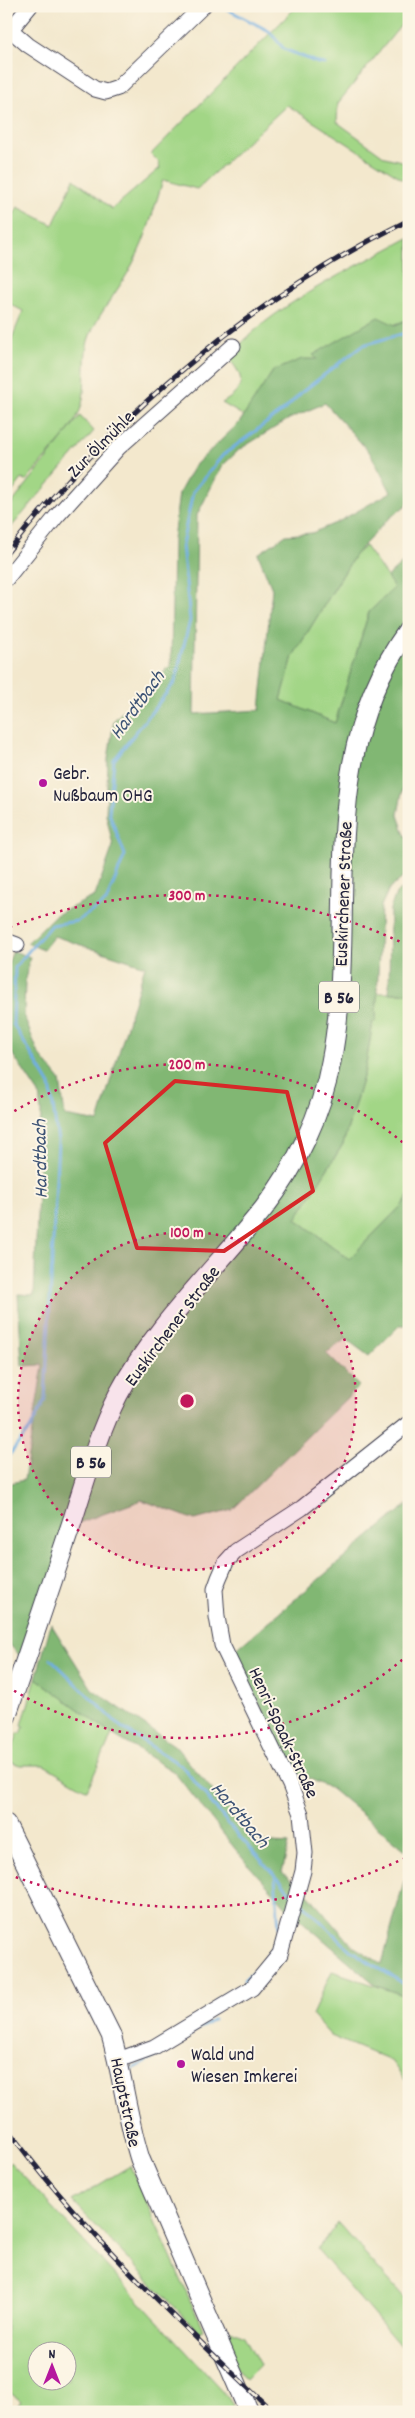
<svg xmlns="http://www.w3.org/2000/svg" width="415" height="2418" font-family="Dekko,sans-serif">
	<rect width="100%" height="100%" fill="#fcf5e5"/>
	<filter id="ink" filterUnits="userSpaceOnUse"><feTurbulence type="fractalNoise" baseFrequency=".02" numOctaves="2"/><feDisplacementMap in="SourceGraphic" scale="10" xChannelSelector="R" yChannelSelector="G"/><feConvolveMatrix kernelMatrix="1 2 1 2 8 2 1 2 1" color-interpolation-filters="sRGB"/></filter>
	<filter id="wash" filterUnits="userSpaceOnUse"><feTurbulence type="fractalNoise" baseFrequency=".0096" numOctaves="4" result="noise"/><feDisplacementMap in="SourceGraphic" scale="20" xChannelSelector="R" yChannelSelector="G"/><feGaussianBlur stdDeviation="1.12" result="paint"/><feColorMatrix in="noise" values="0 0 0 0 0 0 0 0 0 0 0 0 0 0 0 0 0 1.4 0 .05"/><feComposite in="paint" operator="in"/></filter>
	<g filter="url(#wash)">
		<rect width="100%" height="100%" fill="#f3e8cd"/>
		<g fill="#a2d686" stroke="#627c60" fill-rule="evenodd">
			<path d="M297 6H409V14L402 24 338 103 337 122 385 157 409 163V183L287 105 197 189 163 180C154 208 147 237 133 263 121 288 101 309 90 335 80 361 90 390 78 415 69 434 40 463 26 481L22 479 6 500V353L23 311 6 302V228L18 207 53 225 74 179 112 209 160 168 158 161 151 154Z"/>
			<path d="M409 238V319L313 355 318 359 273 371 244 416 222 403C245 390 246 378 229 359 261 310 356 267 409 238Z"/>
			<path d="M80 416 94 431 7 532 6 511Z"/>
			<path d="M365 546 395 588 369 612 335 723 281 700 293 656 355 555Z"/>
			<path d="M377 993H409V1195L403 1204 349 1259 296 1219 343 1144 365 1070 373 1022 376 1020Z"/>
			<path d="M36 1678 112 1734 87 1790 44 1765H20L8 1761 18 1733 21 1734 24 1726 22 1725Z"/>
			<path d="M332 1971 409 1997V2085L391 2061 331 2036 312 2015Z"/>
			<path d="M10 2162 229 2398 236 2412H20L16 2408 21 2401 6 2390V2167ZM38 2350H68V2380H38Z"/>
			<path d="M130 2166 203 2329 198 2331 72 2201Z"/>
			<path d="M338 2223 409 2303V2356L317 2249Z"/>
			<path d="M232 2330 244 2336 260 2365 246 2379C233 2367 227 2351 227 2333Z"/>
		</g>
		<g fill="#81b773" stroke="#526c57" fill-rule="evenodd">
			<path d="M378 317 395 325 409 319V503L387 520 355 555 293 656 281 700 335 723 369 612 394 588 387 577 409 557V753L398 815 405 835 409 840V873L389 889 381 906 376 1020 373 1022 365 1070 343 1144 296 1219 349 1259 403 1204 409 1195V1325H400L369 1356 346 1339 326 1353 359 1386 232 1510 195 1520 142 1500 70 1526 25 1661 6 1641V1487L11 1483 24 1480 43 1365 22 1366 18 1294 34 1295 41 1112 39 1094 11 1052 6 1039V968L13 951 30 957 25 980 24 1017 39 1054 60 1080 65 1116 98 1122 145 966 54 936 43 950 27 943 54 916 95 896 113 846 106 814 108 759 114 720 171 665 173 539 179 493 194 466 239 423 273 371 302 359H317L313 355ZM325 403 370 453 391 492 338 522 312 533 286 535 258 554 272 589 260 710 194 714 197 515 222 466 240 449 289 419Z"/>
			<path d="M409 884V993H389L390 909 396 893Z"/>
			<path d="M409 1503V1853L332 1789 293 1771 233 1652Z"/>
			<path d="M51 1624 92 1689 175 1746 256 1842 289 1844 282 1872 308 1894 353 1946 382 1964 404 1881 409 1876V1997L377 1986 289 1910 244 1860 174 1772 112 1734 36 1678Z"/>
		</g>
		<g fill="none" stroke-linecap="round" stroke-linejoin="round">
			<g stroke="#6faee2" stroke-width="3">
				<path d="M221 6 269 31 284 49 318 63 325 64"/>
				<path d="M6 1459 30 1429 45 1400 58 1141 50 1085 13 1024 15 967 51 925 77 921 106 902 125 855 109 813 114 760 175 682 190 620 182 545 193 492 223 455 284 410 302 392 363 345 409 332"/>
				<path d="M6 1492V1493"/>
				<path d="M51 1659 121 1727 182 1766 230 1826 292 1894"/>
				<path d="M275 1877 279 1927"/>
				<path d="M300 1901 350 1950 409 1987"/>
				<path d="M244 1981 261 1965 274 1945"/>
				<path d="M216 2001 235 1988"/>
				<path d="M132 2069 156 2057 213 2020"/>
			</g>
		</g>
	</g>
	<g filter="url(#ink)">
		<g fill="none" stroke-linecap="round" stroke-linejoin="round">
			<g stroke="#414051" stroke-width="17">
				<g id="minor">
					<path d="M6 26 28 45 95 89 106 92 118 88 203 6"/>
					<path d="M6 35 30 6"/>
					<path d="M6 579 56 517 118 448 233 346"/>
					<path d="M6 941 17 945"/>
					<path d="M118 2060 154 2047 252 1988 280 1954 303 1871 305 1853 301 1814 290 1785 222 1645 217 1617 215 1589 219 1578 226 1562 236 1551 302 1508 409 1423"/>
				</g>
			</g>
			<g stroke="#414051" stroke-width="21">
				<g id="major">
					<path d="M6 1717C29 1651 51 1585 73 1519 86 1478 98 1434 118 1395 155 1325 216 1269 264 1208 296 1167 322 1113 331 1062 360 914 311 763 409 629"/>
					<path d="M6 1824 111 2035C123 2076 127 2118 140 2159L249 2412"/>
				</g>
			</g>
			<use href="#minor" stroke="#fff" stroke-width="15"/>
			<use href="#major" stroke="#fff" stroke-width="19"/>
			<g stroke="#22223b" stroke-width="5">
				<g id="rail">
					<path d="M6 554C114 416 251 298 409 220"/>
					<path d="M6 2127C83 2233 179 2321 273 2412"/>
				</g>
			</g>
			<use href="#rail" stroke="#fcf5e5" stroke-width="3" stroke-dasharray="9" stroke-linecap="butt"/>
		</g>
	</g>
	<path fill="none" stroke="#d62828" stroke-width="4" stroke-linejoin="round" d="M175 1081 287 1092 313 1191 224 1251 137 1248 105 1143Z"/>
	<circle cx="187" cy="1401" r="169" fill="#c2185b" fill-opacity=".12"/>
	<g fill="none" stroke="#c2185b" stroke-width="2.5" stroke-dasharray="2.5 5">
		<circle cx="187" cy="1401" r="169"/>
		<path d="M408 1655A337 337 0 0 1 8 1687M8 1115A337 337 0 0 1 408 1147"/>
		<path d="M405 1858A506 506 0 0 1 10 1875M10 927A506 506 0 0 1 405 944"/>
	</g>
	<g fill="#b5179e" stroke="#fcf5e5" stroke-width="2">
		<circle cx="43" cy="783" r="5"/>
		<circle cx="181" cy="2064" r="5"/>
	</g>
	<g text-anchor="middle" stroke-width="4" stroke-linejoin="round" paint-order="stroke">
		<g fill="#fcf5e5" stroke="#63616e" stroke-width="1">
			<rect x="319" y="981.5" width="40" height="31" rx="4"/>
			<rect x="71" y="1446.5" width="40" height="31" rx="4"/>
		</g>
		<g font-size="18" font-weight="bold" fill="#22223b">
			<text x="339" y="1003">B 56</text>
			<text x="91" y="1468">B 56</text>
		</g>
		<g font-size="19" fill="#22223b" stroke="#fcf5e5">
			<text transform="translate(100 443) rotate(-45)" y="7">Zur Ölmühle</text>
			<text transform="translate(342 894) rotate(-88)" y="7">Euskirchener Straße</text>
			<text transform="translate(171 1325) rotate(-53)" y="7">Euskirchener Straße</text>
			<text transform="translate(285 1732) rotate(65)" y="7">Henri-Spaak-Straße</text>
			<text transform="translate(127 2102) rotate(78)" y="7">Hauptstraße</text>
		</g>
		<g font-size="19" fill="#22223b" stroke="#fcf5e5" text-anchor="start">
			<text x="53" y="779">Gebr.<tspan x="53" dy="22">Nußbaum OHG</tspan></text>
			<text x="191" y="2060">Wald und<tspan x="191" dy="22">Wiesen Imkerei</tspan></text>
		</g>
		<g font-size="20" font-style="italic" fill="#3d5375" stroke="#fcf5e5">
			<text transform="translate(136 704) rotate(-54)" y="7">Hardtbach</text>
			<text transform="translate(39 1159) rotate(-91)" y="7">Hardtbach</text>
			<text transform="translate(241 1814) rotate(50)" y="7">Hardtbach</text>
		</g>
	</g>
	<circle cx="187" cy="1401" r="8" fill="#c2185b" stroke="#fcf5e5" stroke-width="2.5"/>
	<g font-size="15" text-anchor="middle" font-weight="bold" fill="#c2185b" stroke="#fcf5e5" stroke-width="4" stroke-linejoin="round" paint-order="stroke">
		<text x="187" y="900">300 m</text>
		<text x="187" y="1069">200 m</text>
		<text x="187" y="1237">100 m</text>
	</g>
	<rect width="415" height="2418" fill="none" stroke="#fcf5e5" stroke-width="25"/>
	<g transform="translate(52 2366)"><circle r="24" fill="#fcf5e5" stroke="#a5a1a1"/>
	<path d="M0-4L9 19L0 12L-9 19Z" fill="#b5179e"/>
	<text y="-8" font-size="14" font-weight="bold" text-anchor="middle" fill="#22223b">N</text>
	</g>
</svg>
